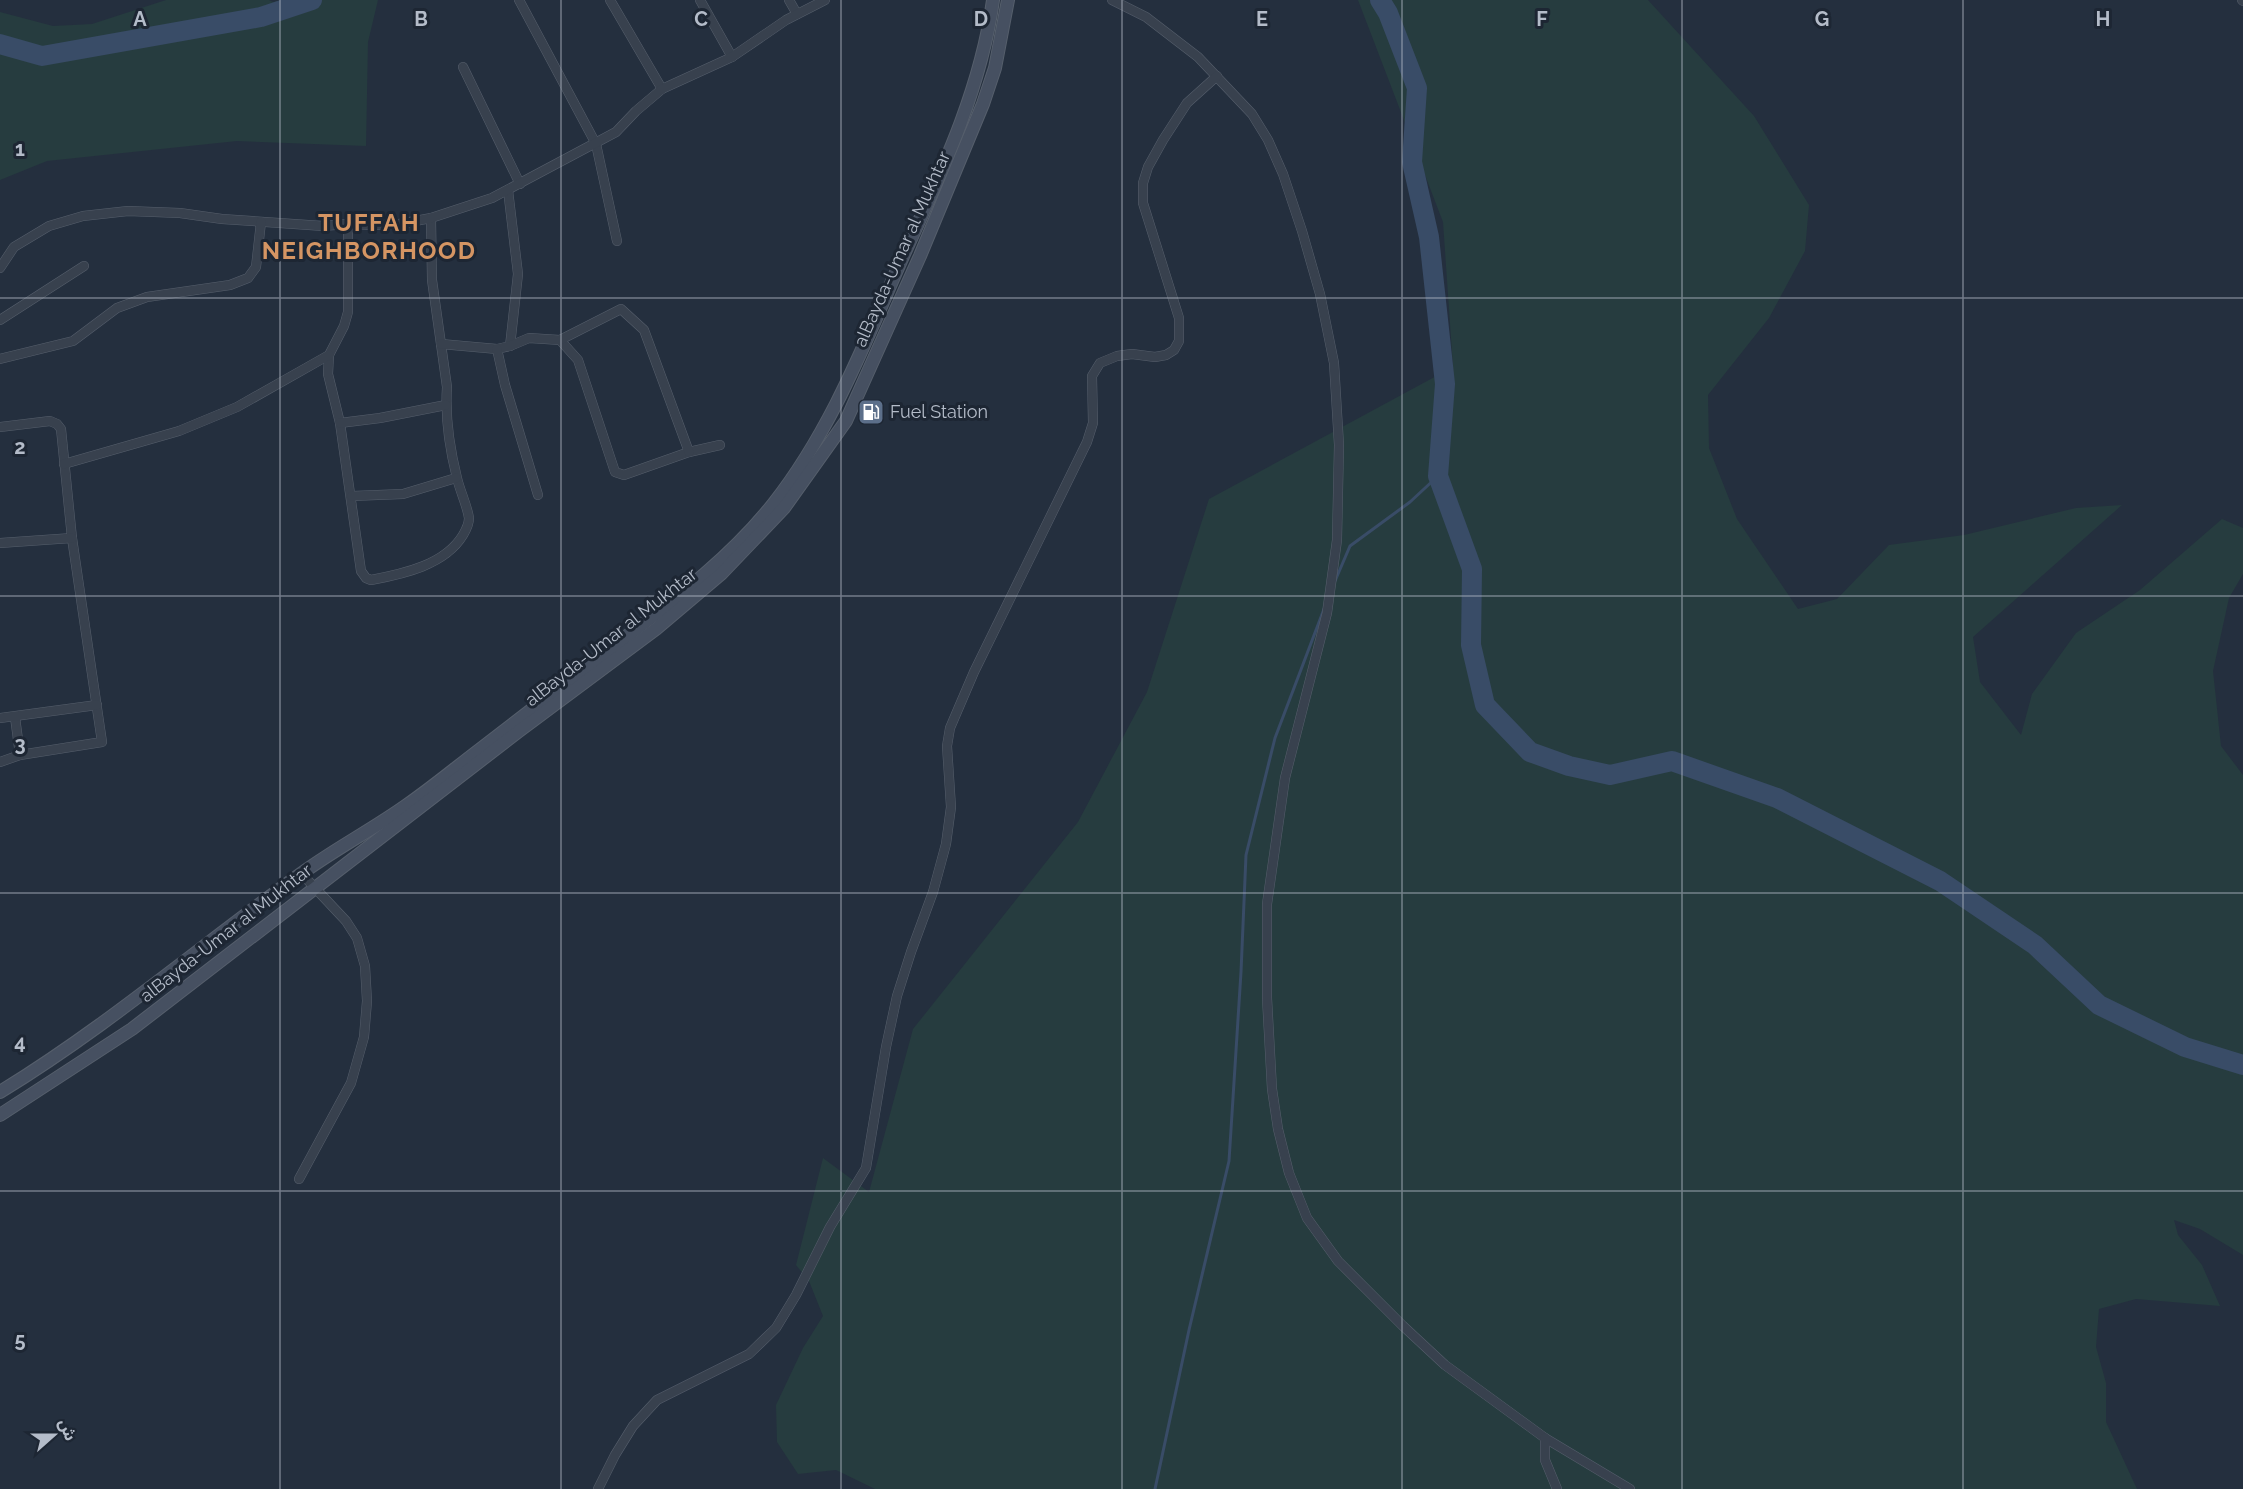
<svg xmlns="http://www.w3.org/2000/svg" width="2243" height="1489" font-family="Raleway,'Noto Sans Arabic',sans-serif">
	<rect width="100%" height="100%" fill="#242f3e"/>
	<g fill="#263c3f">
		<path d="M166 0H269L273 2 281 0H378L368 42 366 146 237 141 47 161 0 180V12L53 26 92 24Z"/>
		<path d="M1358 0H1648L1754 116 1809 205 1805 251 1769 318 1708 395 1709 448 1737 519 1798 609 1837 599 1889 545 1964 535 2076 508 2122 505 1973 637 1980 682 2021 735 2032 694 2076 633 2140 590 2222 519 2243 528V574L2229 598 2213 671 2221 746 2243 775V1255L2200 1229 2174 1220 2178 1235 2202 1265 2220 1306 2136 1299 2099 1309 2096 1347 2106 1383V1422L2137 1489H875L836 1470 798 1474 777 1442 776 1405 803 1348 823 1316 809 1281 796 1265 823 1158 869 1192 913 1029 1078 822 1147 692 1209 499 1453 367 1443 222Z"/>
	</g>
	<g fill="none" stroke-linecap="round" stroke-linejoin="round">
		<g stroke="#394c67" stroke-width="3">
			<path d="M1335 581 1350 546 1410 502 1438 476"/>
			<path d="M1155 1489 1189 1330 1229 1161 1241 972 1246 855 1275 738 1324 609"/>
		</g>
		<g stroke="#394c67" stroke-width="20">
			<path d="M1380 0 1388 13 1417 88 1412 162 1429 237 1445 384 1438 476 1472 569 1471 645 1485 705 1530 752 1569 766 1610 775 1672 761 1777 798 1940 881 2035 945 2099 1005 2185 1047 2243 1065"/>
			<path d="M0 44 42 56 261 17 312 0"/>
		</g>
		<g stroke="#565f6c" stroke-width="10">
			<g id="street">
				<path d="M519 0 596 144 617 241"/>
				<path d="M610 0 662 89"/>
				<path d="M700 0 732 57"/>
				<path d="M789 0 797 14"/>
				<path d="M1112 0 1146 17 1198 57 1252 114 1268 140 1283 174 1302 231 1320 294 1334 363 1339 445 1337 540 1327 613 1285 778 1267 904V998L1272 1089 1278 1129 1289 1173 1307 1218 1338 1261 1403 1326 1445 1365 1545 1438 1630 1489"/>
				<path d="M2242 0 2243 1"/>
				<path d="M463 67 520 184"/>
				<path d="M508 190 518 274 510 346"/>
				<path d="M348 224V312L344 326 329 355 328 374 340 423 361 571 366 578 371 580C403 574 445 565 463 535 466 530 469 525 469 518 467 505 460 491 457 478 450 450 445 417 447 387L432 280 431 218"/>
				<path d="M0 268 14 247 49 226 83 216 128 211 180 213 222 219 323 226 348 224 374 225 399 224 431 218 492 198 616 132 636 111 662 89 732 57 786 20 825 0"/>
				<path d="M0 320 84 266"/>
				<path d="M560 340 578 360 615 472 624 475 689 452 720 445"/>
				<path d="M441 344 497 349 510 346 529 338 560 340 621 309 644 330 689 452"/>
				<path d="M497 349 505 385 538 495"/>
				<path d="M0 359 73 341 117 308 147 297 230 285 248 278 256 267 261 222"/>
				<path d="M340 423 380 418 446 405"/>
				<path d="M0 427 50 421 57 424 61 429 72 538 102 742 20 755 0 762"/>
				<path d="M64 464 179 431 237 407 329 355"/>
				<path d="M352 496 403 494 456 478"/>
				<path d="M0 543 72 538"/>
				<path d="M15 717 20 755"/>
				<path d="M0 718 97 705"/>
				<path d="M299 1179 351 1083 364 1037 367 1001 365 966 357 938 346 921 301 873"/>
				<path d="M1545 1438V1460L1557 1489"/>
				<path d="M598 1489 615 1455 633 1426 657 1400 749 1354 776 1328 796 1295 830 1227 866 1168 886 1047 897 996 911 952 933 892 946 844 951 807 947 746 950 728 974 672 1087 442 1093 423 1092 376 1100 363 1117 356 1132 354 1155 357 1166 355 1174 350 1179 341V318L1143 203V183L1148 167 1163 140 1187 103 1217 76"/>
			</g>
		</g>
		<g stroke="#565f6c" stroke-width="14">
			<g id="secondary">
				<path d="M0 1092C105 1028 198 948 298 876 333 850 372 830 407 805 430 789 452 771 474 754 521 718 568 682 614 646 670 603 730 559 774 503 833 428 866 339 905 252 942 171 981 89 993 0"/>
				<path d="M0 1115 132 1029 519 731 656 629 721 574 784 508 846 421 920 256 983 104 995 68 1008 0"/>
			</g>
		</g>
		<use href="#street" stroke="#38414e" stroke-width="9"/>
		<use href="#secondary" stroke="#465061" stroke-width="12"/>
	</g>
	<path fill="none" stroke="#b4bcc9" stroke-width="1.5" stroke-opacity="0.55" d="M280 0V1489M561 0V1489M841 0V1489M1122 0V1489M1402 0V1489M1682 0V1489M1963 0V1489M0 298H2243M0 596H2243M0 893H2243M0 1191H2243"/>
	<defs>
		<g id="fuel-square" transform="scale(1.35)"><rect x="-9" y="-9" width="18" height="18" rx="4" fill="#5c6f8a" stroke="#1d2633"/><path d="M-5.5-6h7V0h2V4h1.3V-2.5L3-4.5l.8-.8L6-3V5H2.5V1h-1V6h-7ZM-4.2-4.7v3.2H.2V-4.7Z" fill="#fff"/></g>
	</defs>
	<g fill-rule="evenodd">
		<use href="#fuel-square" x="871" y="412"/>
	</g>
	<g text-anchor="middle" stroke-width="6" stroke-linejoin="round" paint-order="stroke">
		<g font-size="18" fill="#b4bcc9" stroke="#1d2633">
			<text transform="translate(902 249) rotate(-66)" y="6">alBayda-Umar al Mukhtar</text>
			<text transform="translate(611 637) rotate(-38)" y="6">alBayda-Umar al Mukhtar</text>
			<text transform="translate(226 933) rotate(-38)" y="6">alBayda-Umar al Mukhtar</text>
		</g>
		<g font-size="18" fill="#b4bcc9" stroke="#1d2633" text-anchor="start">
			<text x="890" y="418">Fuel Station</text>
		</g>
		<g font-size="24" font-weight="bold" letter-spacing="1.5" fill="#d59563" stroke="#1d2633">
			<text x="369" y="231">TUFFAH<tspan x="369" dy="28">NEIGHBORHOOD</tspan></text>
		</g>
	</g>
	<g font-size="20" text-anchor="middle" font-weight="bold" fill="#b4bcc9" stroke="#1d2633" stroke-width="6" stroke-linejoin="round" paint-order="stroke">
		<text x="140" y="26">A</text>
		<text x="421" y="26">B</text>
		<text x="701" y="26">C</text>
		<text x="981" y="26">D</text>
		<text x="1262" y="26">E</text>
		<text x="1542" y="26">F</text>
		<text x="1822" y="26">G</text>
		<text x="2103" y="26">H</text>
		<text x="20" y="156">1</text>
		<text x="20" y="454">2</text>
		<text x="20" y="751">3</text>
		<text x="20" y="1049">4</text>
		<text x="20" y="1347">5</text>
	</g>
	<g transform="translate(54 1435) rotate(69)" stroke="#1d2633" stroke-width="4.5" paint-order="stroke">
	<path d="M0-4.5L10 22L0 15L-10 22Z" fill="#b4bcc9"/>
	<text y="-9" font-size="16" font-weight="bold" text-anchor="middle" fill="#b4bcc9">ش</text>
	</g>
</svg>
